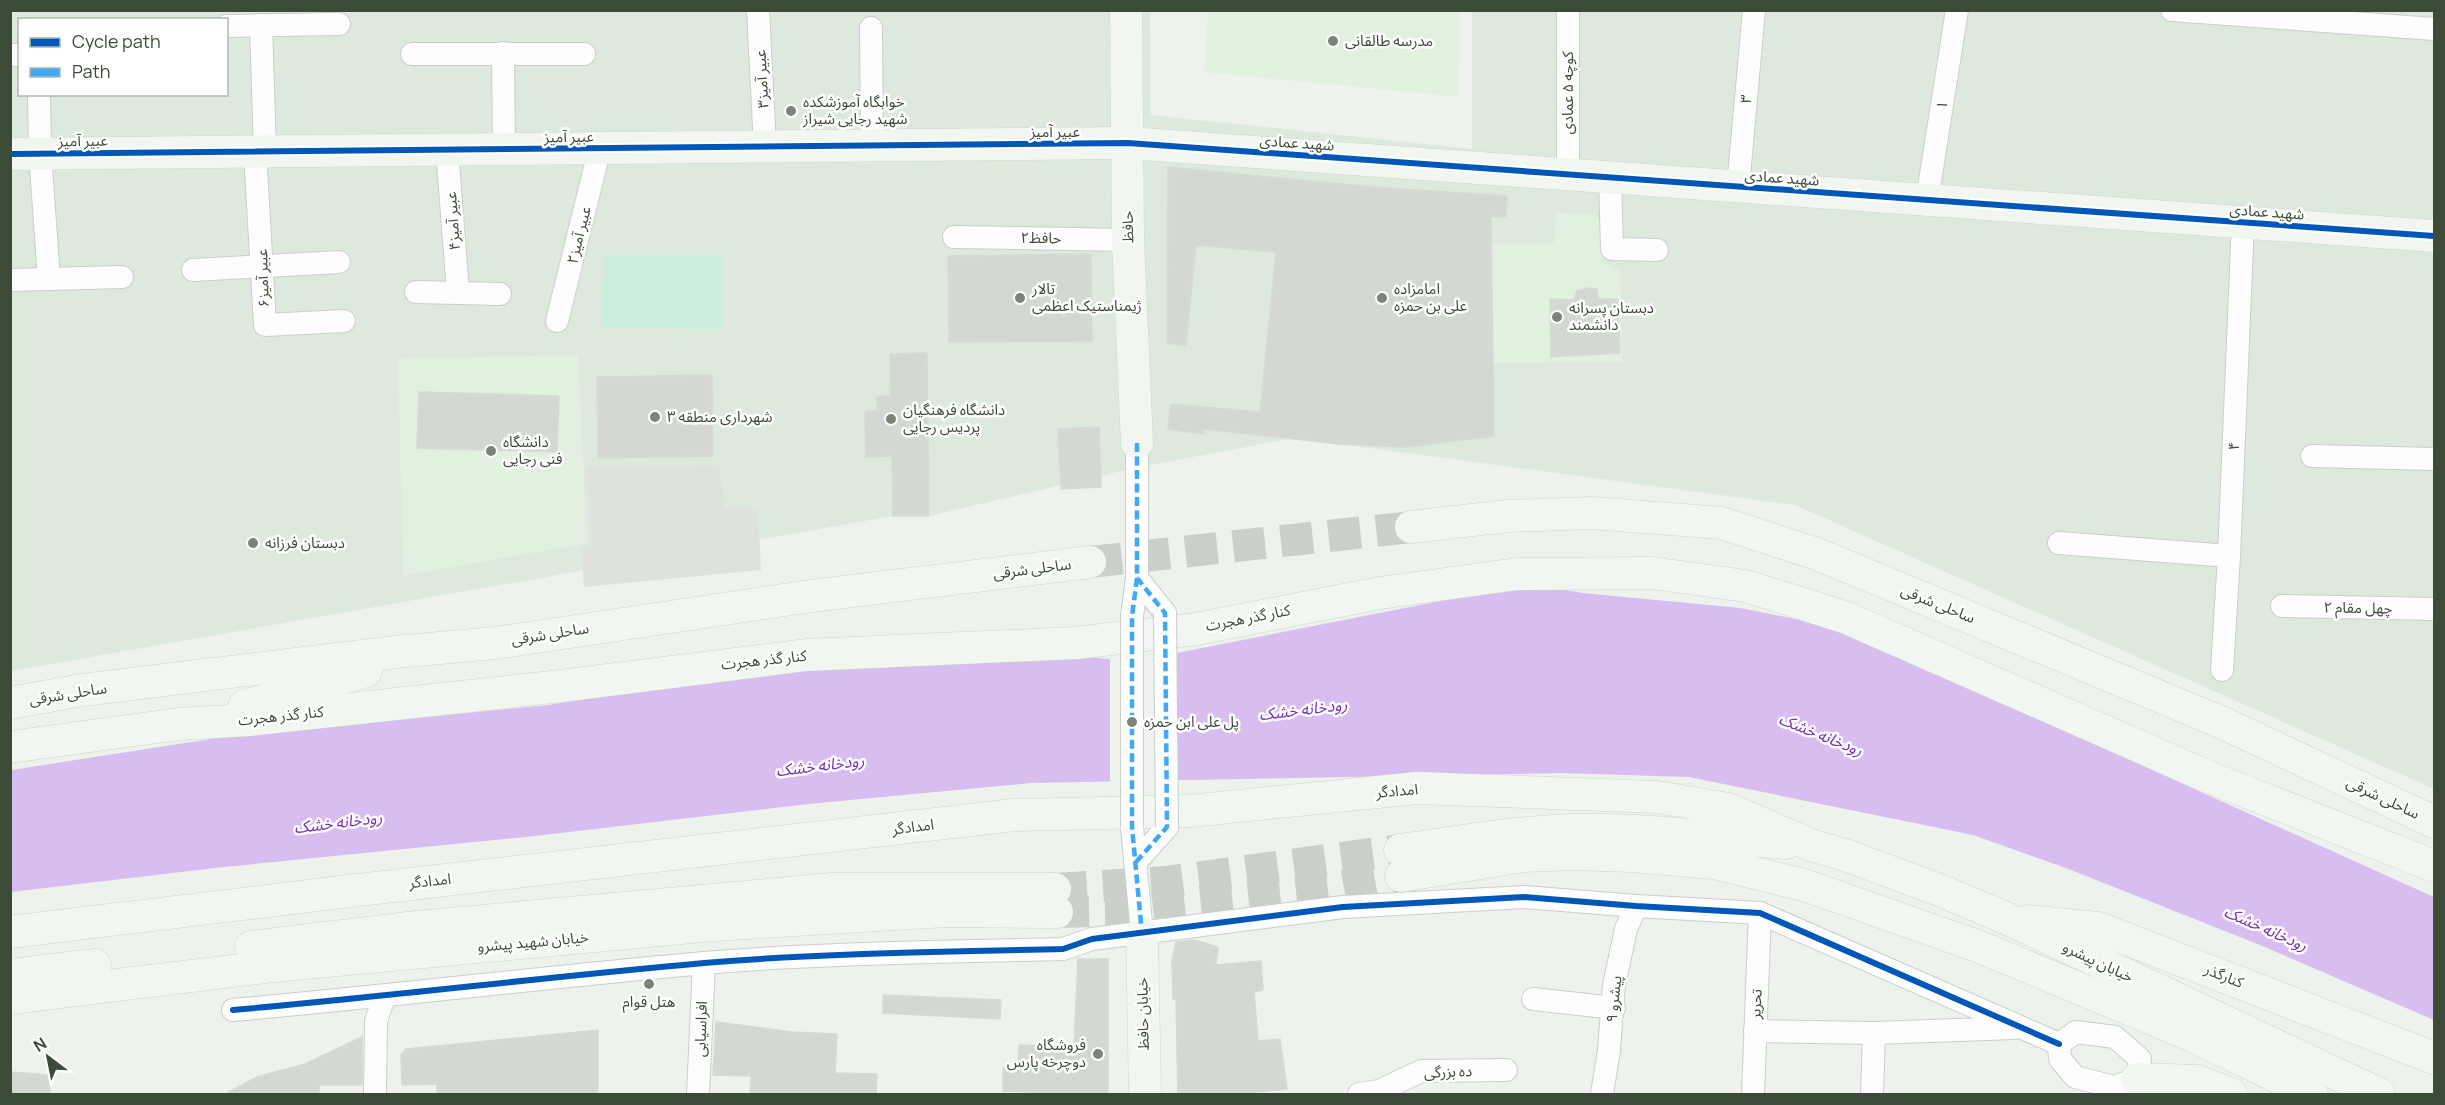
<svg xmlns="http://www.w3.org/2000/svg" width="2445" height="1105" font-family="Manrope,'Noto Sans Arabic',sans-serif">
	<rect width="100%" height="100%" fill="#edf2ed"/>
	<path fill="#dee9dd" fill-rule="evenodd" d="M11 11H1150L1151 115 1472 149V11H2434V789L1795 505 1295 438 1134 468 929 516H893L11 671ZM20 20H226V94H20Z"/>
	<g fill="#e1f0df">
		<path d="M1208 11H1460L1459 97 1204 72Z"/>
		<path d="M1556 213 1593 214 1603 222 1602 262 1620 271 1623 362 1493 363 1492 244 1554 243Z"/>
		<path d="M578 355 587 543 403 576 398 359Z"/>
	</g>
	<path fill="#cdeedf" d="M603 254 724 255 723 329 602 328Z"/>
	<path fill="#dee2dc" d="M719 465 725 508 758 510 761 570 584 587 581 547 591 545 587 467Z"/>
	<path fill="#d8bdf1" d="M1527 584 1583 593 1740 608 1816 623 1890 652 2434 897V1020L2260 945 2066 868 1973 835 1689 777 1561 773 1032 783 808 804 526 837 215 868 11 892V770L230 736 549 705 609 694 821 668 1082 656 1131 662Z"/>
	<path fill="#edf2ed" d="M1155 654V783L1110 784V656L1131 659Z"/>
	<g fill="#d3d9d2" stroke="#d4dbd3" stroke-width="1.5">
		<path d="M1168 167 1373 187 1507 196 1506 217 1491 216 1494 436 1406 447 1339 444 1204 429 1203 434 1168 429 1171 404 1260 412 1276 252 1196 245 1186 346 1167 343Z"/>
		<path d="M1091 254 1092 341 949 342 948 256Z"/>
		<path d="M1588 288 1597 289 1598 299H1618L1620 353 1551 357 1550 299 1574 300 1577 291Z"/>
		<path d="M927 353 929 516H893L892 456 866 457 865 411H877V396H891L890 354Z"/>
		<path d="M712 375 713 456 598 458 597 377Z"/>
		<path d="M419 392 559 396 557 452 417 448Z"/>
		<path d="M1099 427 1101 487 1061 489 1058 429Z"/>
		<path d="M1194 940 1218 947 1216 965 1261 961 1263 990 1254 992 1258 1041 1280 1039 1287 1089 1222 1095H1178L1176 999H1173L1172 960 1176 942Z"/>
		<path d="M1078 959H1108V1095L1003 1091V1068H1018L1019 1045 1074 1046Z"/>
		<path d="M883 995 1001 1000 1000 1019 883 1013Z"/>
		<path d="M716 1022 792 1032 837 1034 835 1073 877 1074 876 1095H750L751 1076 713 1075Z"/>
		<path d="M598 1030V1095H437V1084L402 1085 401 1055 406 1049Z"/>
		<path d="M362 1037V1085H319V1095H223L257 1077 305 1064Z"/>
		<path d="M10 1072 50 1075V1095H10Z"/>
	</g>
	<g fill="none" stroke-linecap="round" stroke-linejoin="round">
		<g stroke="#cad0c9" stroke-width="32" stroke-dasharray="32 16" stroke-linecap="butt">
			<path d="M1090 562 1411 527"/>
			<path d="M1055 889 1166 882 1400 850"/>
			<path d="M1057 912 1108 911 1334 888 1401 876"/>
		</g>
		<g stroke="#cacfc9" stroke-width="24">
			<g id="street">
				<path d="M758 10 765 147"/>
				<path d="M2172 10 2434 29"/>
				<path d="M261 25 265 151"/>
				<path d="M226 26 339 24"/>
				<path d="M871 28 872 146"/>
				<path d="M503 53 504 149"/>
				<path d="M412 54H584"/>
				<path d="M10 55H20"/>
				<path d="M39 94 40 153 49 279"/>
				<path d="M447 150 458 292"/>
				<path d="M255 152 265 325 344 321"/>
				<path d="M1568 175V10"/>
				<path d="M1610 178 1612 249 1657 250"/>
				<path d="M1738 187 1754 10"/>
				<path d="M1927 200 1957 10"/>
				<path d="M954 237 1128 240"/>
				<path d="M193 270 339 262"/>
				<path d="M10 280 122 277"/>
				<path d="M416 292 500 294"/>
				<path d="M557 321 600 148"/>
				<path d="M2312 456 2434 459"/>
				<path d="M2059 543 2229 556"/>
				<path d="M1137 578 1165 613"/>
				<path d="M2282 606 2434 609"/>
				<path d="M1132 616 1137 578V443"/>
				<path d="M2222 670 2229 556 2243 222"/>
				<path d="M1132 827 1142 934"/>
				<path d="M1136 862 1167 827"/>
				<path d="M1533 999 1614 1008"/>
				<path d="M233 1010C390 996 547 977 704 963 823 953 943 952 1063 949L1092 939 1343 907 1524 897 1636 906 1760 913 2059 1044"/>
				<path d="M1755 1031 1874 1033 2014 1028"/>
				<path d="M2076 1032 2115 1037 2140 1059 2137 1079 2114 1087 2075 1077 2060 1059 2059 1044Z"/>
				<path d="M375 1094 376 1021 384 997"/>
				<path d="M698 1094 704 963"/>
				<path d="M1359 1094 1379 1091 1421 1071 1506 1070"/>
				<path d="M1602 1094 1609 1050 1614 985 1626 929 1636 906"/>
				<path d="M1753 1094 1760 913"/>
				<path d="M1872 1094 1874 1033"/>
			</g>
		</g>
		<g stroke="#cad7c8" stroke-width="33">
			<g id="secondary">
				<path d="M1126 10 1128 240 1137 443"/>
				<path d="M10 154 1128 143 2434 236"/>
				<path d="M1411 527 1507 516 1591 513 1722 523 1817 554 2223 723 2434 822"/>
				<path d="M10 703 82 690 395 652 495 643 811 596 1090 562"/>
				<path d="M244 706 366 671"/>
				<path d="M10 747 179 724 249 720 561 686 806 655 1076 643 1196 629 1380 593 1517 574 1652 573 1746 586 1847 618 2211 778 2434 866"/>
				<path d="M1400 850C1458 842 1515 832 1572 830 1643 828 1715 838 1786 843"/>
				<path d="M1401 876 1523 856 1572 854 1632 856 1714 863 1807 886 1980 947 2193 1036 2312 1094"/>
				<path d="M2029 921 2098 928 2434 1058"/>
				<path d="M10 932 358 890 1014 815 1190 811 1417 788 1657 797 1728 809 1811 845 1848 856 1942 891 2008 919 2379 1094"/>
				<path d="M1142 934 1145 1094"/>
				<path d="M251 947 417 927 832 889H1055"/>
				<path d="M10 975 95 965"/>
				<path d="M10 998 273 966 713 925 945 911 1057 912"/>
				<path d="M2137 1079 2197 1081 2231 1094"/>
			</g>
		</g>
		<use href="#street" stroke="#fcfdfc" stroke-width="22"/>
		<use href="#secondary" stroke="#f1f7f0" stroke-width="32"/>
		<g stroke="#cacfc9" stroke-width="24" stroke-linecap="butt">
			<g id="street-bridge">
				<path d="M1165 613 1167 827"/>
				<path d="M1132 827V616"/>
			</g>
		</g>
		<use href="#street-bridge" stroke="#fcfdfc" stroke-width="22"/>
		<g stroke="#3fa9f5" stroke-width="4.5" stroke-dasharray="9 4.5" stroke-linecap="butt">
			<path d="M1137 443V578L1132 616V827L1142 934"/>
			<path d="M1136 862 1167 827 1165 613 1137 578"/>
		</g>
		<g stroke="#fff" stroke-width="10">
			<g id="cycleway">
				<path d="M10 154 1128 143 2434 236"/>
				<path d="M233 1010C390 996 547 977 704 963 823 953 943 952 1063 949L1092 939 1343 907 1524 897 1636 906 1760 913 2059 1044"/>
			</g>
		</g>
		<use href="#cycleway" stroke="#0057b8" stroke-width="6"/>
	</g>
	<g fill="#7a8577" stroke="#fff" stroke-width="2">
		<circle cx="1333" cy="41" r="6"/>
		<circle cx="791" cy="111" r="6"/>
		<circle cx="1020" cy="298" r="6"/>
		<circle cx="1382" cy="298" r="6"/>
		<circle cx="1557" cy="317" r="6"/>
		<circle cx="655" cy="417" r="6"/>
		<circle cx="891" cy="419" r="6"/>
		<circle cx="491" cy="451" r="6"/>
		<circle cx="253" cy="543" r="6"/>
		<circle cx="1132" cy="722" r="6"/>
		<circle cx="649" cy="984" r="6"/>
		<circle cx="1098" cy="1054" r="6"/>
	</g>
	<g text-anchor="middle" stroke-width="5" stroke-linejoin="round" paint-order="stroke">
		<g font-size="15" fill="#3c4a38" stroke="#fff" text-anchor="start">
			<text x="1345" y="46">مدرسه طالقانی</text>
			<text x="803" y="107">خوابگاه آموزشکده<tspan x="803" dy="17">شهید رجایی شیراز</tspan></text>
			<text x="1032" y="294">تالار<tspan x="1032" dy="17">ژیمناستیک اعظمی</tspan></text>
			<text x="1394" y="294">امامزاده<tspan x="1394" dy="17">علی بن حمزه</tspan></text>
			<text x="1569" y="313">دبستان پسرانه<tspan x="1569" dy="17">دانشمند</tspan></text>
			<text x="903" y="415">دانشگاه فرهنگیان<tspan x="903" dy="17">پردیس رجایی</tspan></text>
			<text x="667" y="422">شهرداری منطقه ۳</text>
			<text x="503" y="447">دانشگاه<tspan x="503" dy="17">فنی رجایی</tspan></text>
			<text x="265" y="548">دبستان فرزانه</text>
			<text x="1144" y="727">پل علی ابن حمزه</text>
			<text x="649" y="1007" text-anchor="middle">هتل قوام</text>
			<text x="1086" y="1050" text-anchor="end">فروشگاه<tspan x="1086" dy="17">دوچرخه پارس</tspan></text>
		</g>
		<g font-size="15" fill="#3c4a38" stroke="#fff">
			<text transform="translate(762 79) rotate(-93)" y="5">۳عبیر آمیز</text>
			<text transform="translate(1568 93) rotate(-90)" y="5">کوچه ۵ عمادی</text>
			<text transform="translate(1746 99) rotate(-85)" y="5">۳</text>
			<text transform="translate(1942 105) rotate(-81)" y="5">۱</text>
			<text x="1055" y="137">عبیر آمیز</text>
			<text transform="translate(569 137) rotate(-1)" y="5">عبیر آمیز</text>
			<text transform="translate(83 141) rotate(-1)" y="5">عبیر آمیز</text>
			<text transform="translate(1297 143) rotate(4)" y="5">شهید عمادی</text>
			<text transform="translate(1782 178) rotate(4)" y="5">شهید عمادی</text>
			<text transform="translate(2267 212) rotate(4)" y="5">شهید عمادی</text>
			<text transform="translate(453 221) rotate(-94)" y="5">۴عبیر آمیز</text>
			<text transform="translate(1128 227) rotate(-91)" y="5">حافظ</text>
			<text transform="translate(579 235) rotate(-76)" y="5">۲عبیر آمیز</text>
			<text transform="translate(1041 238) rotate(1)" y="5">۲حافظ</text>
			<text transform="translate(263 278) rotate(-92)" y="5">۶عبیر آمیز</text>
			<text transform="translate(2234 446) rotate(-88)" y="5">۴</text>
			<text transform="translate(1032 569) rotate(-7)" y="5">ساحلی شرقی</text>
			<text transform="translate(1938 604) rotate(22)" y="5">ساحلی شرقی</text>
			<text transform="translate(2358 608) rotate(1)" y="5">چهل مقام ۲</text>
			<text transform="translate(1248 618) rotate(-11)" y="5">کنار گذر هجرت</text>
			<text transform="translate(550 634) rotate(-9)" y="5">ساحلی شرقی</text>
			<text transform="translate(764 660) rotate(-6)" y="5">کنار گذر هجرت</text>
			<text transform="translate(68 694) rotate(-9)" y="5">ساحلی شرقی</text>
			<text transform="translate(281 716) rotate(-6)" y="5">کنار گذر هجرت</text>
			<text transform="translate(1397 791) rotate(-5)" y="5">امدادگر</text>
			<text transform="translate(2383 798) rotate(25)" y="5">ساحلی شرقی</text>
			<text transform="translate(913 827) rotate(-7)" y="5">امدادگر</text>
			<text transform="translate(430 881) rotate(-6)" y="5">امدادگر</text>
			<text transform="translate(533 942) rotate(-5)" y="5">خیابان شهید پیشرو</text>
			<text transform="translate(2098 962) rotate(25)" y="5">خیابان پیشرو</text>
			<text transform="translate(2224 976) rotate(22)" y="5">کنارگذر</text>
			<text transform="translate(1614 999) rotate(-84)" y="5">پیشرو ۹</text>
			<text transform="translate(1756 1004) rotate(-87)" y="5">تحریر</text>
			<text transform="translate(1143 1014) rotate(-91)" y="5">خیابان حافظ</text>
			<text transform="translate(701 1029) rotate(-88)" y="5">افراسیابی</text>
			<text transform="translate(1448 1072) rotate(-2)" y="5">ده بزرگی</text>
		</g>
		<g font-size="16" font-style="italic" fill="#7b2cbb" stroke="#fff">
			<text transform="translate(1303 709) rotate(-7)" y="6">رودخانه خشک</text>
			<text transform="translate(1821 734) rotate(22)" y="6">رودخانه خشک</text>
			<text transform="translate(820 765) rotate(-7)" y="6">رودخانه خشک</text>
			<text transform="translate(338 822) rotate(-7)" y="6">رودخانه خشک</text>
			<text transform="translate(2266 928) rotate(24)" y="6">رودخانه خشک</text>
		</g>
	</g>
	<rect width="2445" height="1105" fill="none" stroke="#3c4a38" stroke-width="24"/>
	<rect x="18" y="18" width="210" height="78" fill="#ffffff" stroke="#b1b7af" stroke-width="1.5"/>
	<rect x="30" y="38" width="30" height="9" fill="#0057b8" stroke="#b1b7af" stroke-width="1.5"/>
	<text x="72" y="48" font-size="18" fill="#3c4a38">Cycle path</text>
	<rect x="30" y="68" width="30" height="9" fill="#3fa9f5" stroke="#b1b7af" stroke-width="1.5"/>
	<text x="72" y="78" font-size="18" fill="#3c4a38">Path</text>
	<g transform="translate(48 1057) rotate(328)" stroke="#ffffff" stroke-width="4.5" paint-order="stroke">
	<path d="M0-4.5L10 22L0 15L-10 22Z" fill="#3c4a38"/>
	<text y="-9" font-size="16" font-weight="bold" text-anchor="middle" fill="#3c4a38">N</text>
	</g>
</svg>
